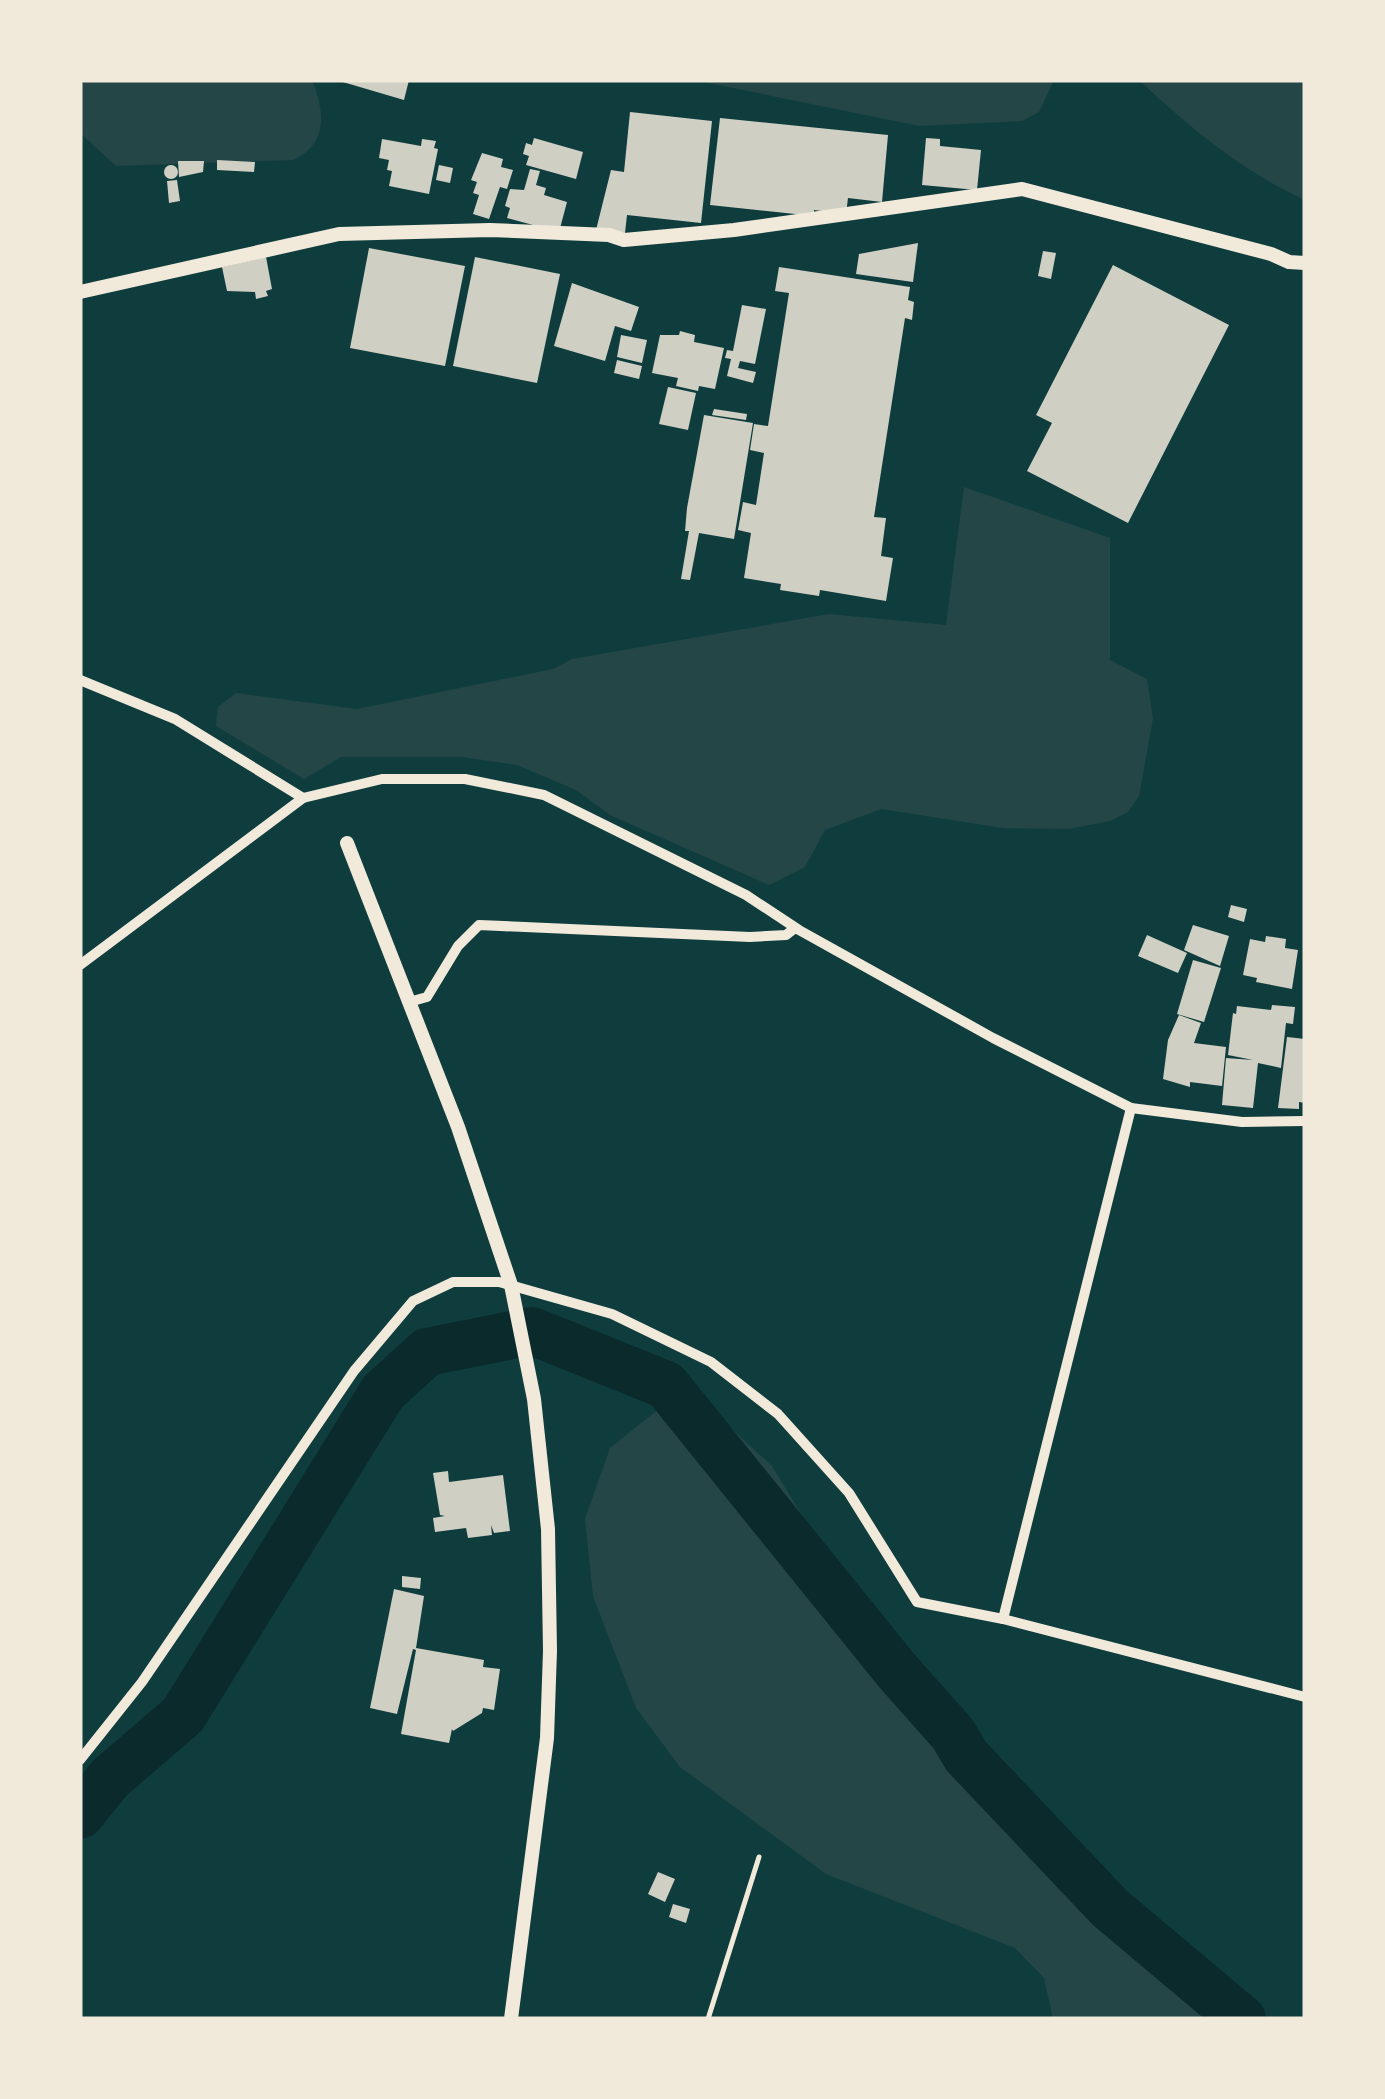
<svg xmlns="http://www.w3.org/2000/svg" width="1385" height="2099" font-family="Bitter,serif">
	<rect width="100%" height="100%" fill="#0f3d3e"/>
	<g fill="#244646">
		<path d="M80 80H312C325 112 328 144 293 160L116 166 80 133Z"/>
		<path d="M694 80H1054L1039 112 1022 121 919 126Z"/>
		<path d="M1139 80H1305V200C1240 170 1190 128 1139 80Z"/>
		<path d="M964 487 1110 538V660L1147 679 1153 719 1139 796 1128 812 1110 821 1069 829 1003 828 881 809 825 830 805 867 769 885 610 815 576 790 517 765 462 757H341L304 779 216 726 218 707 236 693 357 709 553 669 572 659 829 614 946 625Z"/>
		<path d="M670 1400 708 1407 772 1466 945 1752 1160 1969 1226 2019H1053L1044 1978 1015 1948 826 1874 680 1767 636 1708 593 1596 585 1519 610 1448Z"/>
	</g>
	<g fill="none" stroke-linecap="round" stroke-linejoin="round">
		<path stroke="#0a2a2b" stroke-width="48" d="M80 1815 110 1778 183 1715 383 1392 427 1352 532 1331 666 1385 897 1671 953 1734 966 1756 1110 1908 1242 2019"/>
	</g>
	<g fill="#cfcfc3">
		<path d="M336 80H409L404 100Z"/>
		<path d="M630 112 712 121 701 223 627 215 625 233 596 230 611 170 624 172Z"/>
		<path d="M720 118 888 135 882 202 848 198 846 214 814 210V216L710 205Z"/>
		<path d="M534 138 583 152 576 179 526 165 529 156 523 154 526 143 532 145Z"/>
		<path d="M926 138 940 139V146L981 150 977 190 922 185Z"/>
		<path d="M382 139 421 146 422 139 436 141 434 148 438 149 429 194 389 186 392 171 387 170 389 160 379 158Z"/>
		<path d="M482 153 503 159 501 167 513 170 507 189 500 187 489 219 473 214 479 195 473 193 477 182 471 180Z"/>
		<path d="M217 160 255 162 254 172 217 170Z"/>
		<path d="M178 161H204L203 172 179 177Z"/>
		<circle cx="171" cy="172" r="7"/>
		<path d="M439 165 453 168 450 183 436 180Z"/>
		<path d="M530 169 540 171 536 185 546 188 544 195 567 202 559 232 507 218 510 208 505 206 510 189 524 190Z"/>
		<path d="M177 180 180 201 169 203 167 181Z"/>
		<path d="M918 243 913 282 856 274 859 254Z"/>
		<path d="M369 248 465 266 445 366 350 348Z"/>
		<path d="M1043 251 1056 253 1051 279 1038 276Z"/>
		<path d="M266 257 272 289 266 291 268 296 256 299 255 292 227 291 222 267Z"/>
		<path d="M475 257 560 274 537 383 453 366Z"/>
		<path d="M1113 265 1229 325 1128 523 1027 471 1052 423 1036 415Z"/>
		<path d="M779 267 910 287 908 300 914 302 912 320 905 318 874 517 886 518 881 556 893 558 886 601 820 590 819 596 780 590 781 584 744 578 751 533 738 530 743 502 756 505 764 453 750 450 754 424 768 426 789 293 775 291Z"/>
		<path d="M572 283 639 307 631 331 615 326 605 361 554 346Z"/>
		<path d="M742 305 766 309 755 364 740 361 738 368 756 372 753 383 727 376 731 359 725 358 727 350 733 351Z"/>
		<path d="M680 331 695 335 694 342 724 348 715 389 699 386 698 391 676 386 678 378 652 373 660 335H679Z"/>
		<path d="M621 335 647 340 642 363 617 357Z"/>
		<path d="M617 360 642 366 639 379 614 373Z"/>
		<path d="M668 387 696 393 688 430 659 424Z"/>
		<path d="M714 409 747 414 746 420 712 415Z"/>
		<path d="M704 415 753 423 734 539 699 533 690 580 681 579 689 531H685L687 508Z"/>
		<path d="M1231 905 1247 909 1244 922 1228 917Z"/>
		<path d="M1193 925 1229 936 1220 966 1184 950Z"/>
		<path d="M1147 935 1187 953 1178 973 1138 956Z"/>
		<path d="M1266 936 1286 939 1285 948 1298 950 1292 989 1256 982 1257 978 1243 975 1250 939 1265 942Z"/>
		<path d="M1193 960 1221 968 1204 1022 1177 1014Z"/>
		<path d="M1272 1005 1295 1007 1293 1024 1286 1023 1281 1068 1258 1063 1253 1108 1222 1105 1226 1058 1253 1060 1228 1055 1233 1013 1236 1014 1237 1006 1271 1010Z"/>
		<path d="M1179 1015 1201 1023 1194 1043 1226 1047 1222 1086 1190 1082V1087L1163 1079 1168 1040Z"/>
		<path d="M1287 1037 1305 1039V1103L1299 1102V1109L1278 1108Z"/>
		<path d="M448 1471 449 1482 503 1475 510 1531 494 1533 491 1525 492 1535 468 1538 466 1528 435 1532 433 1518 445 1516 440 1515 433 1473Z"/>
		<path d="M402 1576 421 1578 420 1589 402 1587Z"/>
		<path d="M394 1589 424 1596 416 1648 484 1660 483 1667 500 1669 494 1710 483 1708 482 1713 453 1731 452 1729 449 1743 401 1734 416 1650 413 1649 397 1714 370 1708Z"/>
		<path d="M658 1872 675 1879 665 1902 648 1894Z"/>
		<path d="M673 1904 690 1909 686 1923 669 1917Z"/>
	</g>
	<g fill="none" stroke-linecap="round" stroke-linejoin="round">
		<path stroke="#f1e9da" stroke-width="5" d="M708 2019 759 1857"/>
		<g stroke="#f1e9da" stroke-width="10">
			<path d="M80 680 175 719 303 798"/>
			<path d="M80 965 303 798 382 779H465L544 795 746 895 799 930 993 1038 1131 1108 1242 1122 1305 1121"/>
			<path d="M409 1002 427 997 458 946 479 925 750 937 786 935 795 928"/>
			<path d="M1003 1619 1131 1108"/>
			<path d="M80 1760 142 1682 354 1371 413 1301 453 1282H499L612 1314 711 1362 778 1414 849 1493 917 1602 1003 1619 1305 1697"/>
		</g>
		<g stroke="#f1e9da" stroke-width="14">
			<path d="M80 292 339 234 490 230 609 235 624 240 734 230 1022 189 1271 254 1289 262 1305 263"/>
			<path d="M347 843 458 1127 511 1285 534 1399 548 1529 550 1651 547 1738 511 2019"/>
		</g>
	</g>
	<rect width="1385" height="2099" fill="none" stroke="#f1e9da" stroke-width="165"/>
</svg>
